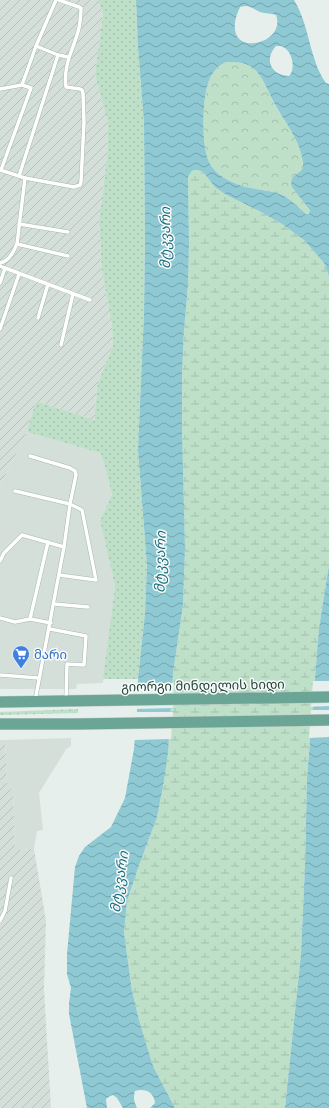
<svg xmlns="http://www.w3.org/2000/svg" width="329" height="1108" font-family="'PT Sans','Noto Sans Georgian',sans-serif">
	<defs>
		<pattern id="industrial-furrows" width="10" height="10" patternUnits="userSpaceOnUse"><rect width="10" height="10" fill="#d4dfda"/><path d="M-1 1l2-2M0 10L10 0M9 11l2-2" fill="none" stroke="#b6c1bc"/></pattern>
		<pattern id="grass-dots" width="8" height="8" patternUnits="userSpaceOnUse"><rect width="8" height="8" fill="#bfe0c8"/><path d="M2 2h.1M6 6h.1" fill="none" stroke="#a4c1ad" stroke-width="1.8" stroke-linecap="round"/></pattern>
		<pattern id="forest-crowns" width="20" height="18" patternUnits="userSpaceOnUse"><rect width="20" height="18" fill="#bfe0c8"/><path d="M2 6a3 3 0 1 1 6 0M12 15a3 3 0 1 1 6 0" fill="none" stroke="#a4c1ad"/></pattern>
		<pattern id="wetland-marsh" width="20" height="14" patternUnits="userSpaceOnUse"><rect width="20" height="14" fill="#bfe0c8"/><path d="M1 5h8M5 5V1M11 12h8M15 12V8" fill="none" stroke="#a4c1ad"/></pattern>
		<pattern id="water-waves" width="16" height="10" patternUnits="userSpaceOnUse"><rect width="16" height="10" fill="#8ec9d4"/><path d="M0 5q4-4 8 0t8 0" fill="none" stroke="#74a5ad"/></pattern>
	</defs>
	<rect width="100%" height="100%" fill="#e6efeb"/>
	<g fill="#d4dfda">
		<path d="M27 432 100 453 105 467 112 494 100 521 115 586 103 683 77 684 76 689H0V486Z"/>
		<path d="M71 738V746L65 750V751L39 793 43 830 37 831 34 849 15 850 13 792H11L7 783 5 740Z"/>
	</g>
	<g fill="url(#industrial-furrows)">
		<path d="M0 0H98L103 14 95 74 108 123 107 158 99 223 102 270 112 326 113 345 98 383 95 410V420L36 401 27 432 0 486Z"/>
		<path d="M0 740H5L7 783H10L11 792H13L15 850 34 849 46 921 44 989 51 1108H0Z"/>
	</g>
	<g fill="url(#grass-dots)">
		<path d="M98 0H136L138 47 144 123 145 245 144 314 138 450 147 566 145 613 138 679H103L115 586 100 521 112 494 105 467 100 453 27 432 36 401 95 420V410L98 383 113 345 112 326 102 270 99 223 107 158 108 123 95 74 103 14Z"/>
		<path d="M78 709V713L0 715V712Z"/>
	</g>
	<path fill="url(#forest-crowns)" d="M226 62C238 62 249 62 257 72 263 78 269 93 273 102 285 123 303 142 303 168 299 177 289 174 293 187L309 209 310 211 309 214H306C298 207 291 199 282 195 271 190 257 190 246 187 233 183 220 178 212 167 202 154 203 122 204 107 205 94 207 79 216 69 218 66 223 64 226 62Z"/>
	<path fill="url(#wetland-marsh)" d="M194 170H198L203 172 208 178 241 202 261 212 282 224 304 240 324 263 329 276V565L319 628 307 778 305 866 301 954 285 1108H175L153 1066 139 1020 132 991 124 933 127 901 137 871 157 817 164 781 168 753 173 673 183 605 185 548 182 427V375L184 330 188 285 189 245 188 177 191 172Z"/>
	<g fill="url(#water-waves)" fill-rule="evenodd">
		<path d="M136 0H294C310 26 309 59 326 83L329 84V276L324 263 304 240 282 224 261 212 225 194 215 187 203 172 198 170H194L191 172 188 177 189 245 188 285 184 330 182 375V427L185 548 183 605 173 673 168 753 164 781 157 817 137 871 127 901 124 933 132 991 139 1020 153 1066 175 1108H150L155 1103C154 1092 145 1088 135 1091 133 1097 134 1102 137 1108H123L117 1098 113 1095 110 1096 106 1099 107 1108H87L69 1014V1003L71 988 67 974V954L75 867 79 856 85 847 111 827 125 798 134 749 137 711 138 679 145 613 147 566 138 450 144 314 145 245 144 123 138 47ZM245 6C251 6 255 10 260 12 266 14 271 13 276 15 288 47 215 61 240 7ZM276 46H281C283 47 286 48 287 50 293 56 295 70 289 76 272 76 263 60 276 46ZM226 62C238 62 249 62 257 72 263 78 269 93 273 101 284 122 301 140 303 164 304 176 288 172 292 187L309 209 310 211 309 214H306C298 207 291 199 282 195 271 190 257 190 246 187 233 183 220 178 212 167 202 154 203 122 204 107 205 94 207 79 216 69 218 66 223 64 226 62Z"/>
		<path d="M329 565V1108H285L301 954 305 866 307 778 319 628Z"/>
	</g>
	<g fill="#e6efeb">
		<path d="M313 681H329V706L311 707Z"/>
		<path d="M136 683H174L173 708 135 709Z"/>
		<path d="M311 710H329V737L309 738Z"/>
		<path d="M135 712H173L171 739 133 740Z"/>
	</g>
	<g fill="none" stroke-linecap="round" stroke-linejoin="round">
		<g stroke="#a8b8b2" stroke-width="4.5">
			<g id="lane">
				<path d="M58 55 68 57"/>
				<path d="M0 89 22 85 36 46 56 0"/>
				<path d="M0 170 25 178 17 244C13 253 9 261 0 263"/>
				<path d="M1 170 31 88 22 85"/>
				<path d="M19 176 58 55 36 46"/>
				<path d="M25 178 74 187 80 185 81 182 84 122 83 93 82 90 80 89 66 87C63 63 74 49 79 28 80 22 81 15 81 8L79 7 59 0"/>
				<path d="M19 224 68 232"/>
				<path d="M17 244 68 256"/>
				<path d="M0 266 5 268 0 283"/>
				<path d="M5 268 90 300"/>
				<path d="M38 318 48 284"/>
				<path d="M0 329 19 274"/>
				<path d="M61 345 73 294"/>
				<path d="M30 456 70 468 75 471 76 475 70 504 64 547 35 701"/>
				<path d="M15 491 70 504 82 510 96 580 59 575"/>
				<path d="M0 561 4 553 22 535 64 547"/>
				<path d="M54 604 88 607"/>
				<path d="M0 618 15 622 30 619 51 623"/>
				<path d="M30 619 48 542"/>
				<path d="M50 629 86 636 84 665 67 664 66 700"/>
				<path d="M0 675 39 678"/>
				<path d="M0 921 5 911 11 878"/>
			</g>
		</g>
		<g stroke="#c2cac8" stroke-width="12">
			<g id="primary">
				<path d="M0 702 329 697"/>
				<path d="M0 724H77L329 720"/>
			</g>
		</g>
		<use href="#lane" stroke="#fff" stroke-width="3.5"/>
		<use href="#primary" stroke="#6aa596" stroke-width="11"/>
	</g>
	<defs>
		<g id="supermarket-pin" transform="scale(0.9)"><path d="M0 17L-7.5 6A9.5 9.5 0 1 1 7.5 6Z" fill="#3f7fe0" stroke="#f7fbf9"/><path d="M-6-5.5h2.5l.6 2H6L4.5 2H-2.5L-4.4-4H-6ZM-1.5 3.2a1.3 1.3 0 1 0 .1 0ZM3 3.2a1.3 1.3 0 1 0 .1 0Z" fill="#fff"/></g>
	</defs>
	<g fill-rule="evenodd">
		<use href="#supermarket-pin" x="21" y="654"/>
	</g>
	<g text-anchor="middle" stroke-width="3" stroke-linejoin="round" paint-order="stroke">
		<g font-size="13" fill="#366cbe" stroke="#f7fbf9" text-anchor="start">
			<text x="34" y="659">მარი</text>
		</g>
		<g font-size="13" fill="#24423a" stroke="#f7fbf9">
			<text transform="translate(203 685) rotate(-1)" y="5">გიორგი მინდელის ხიდი</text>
		</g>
		<g font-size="14" font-style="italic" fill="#1c6f80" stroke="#f7fbf9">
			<text transform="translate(165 238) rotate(-90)" y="5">მტკვარი</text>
			<text transform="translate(160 562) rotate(-89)" y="5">მტკვარი</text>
			<text transform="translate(119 882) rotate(-82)" y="5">მტკვარი</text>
		</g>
	</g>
</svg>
